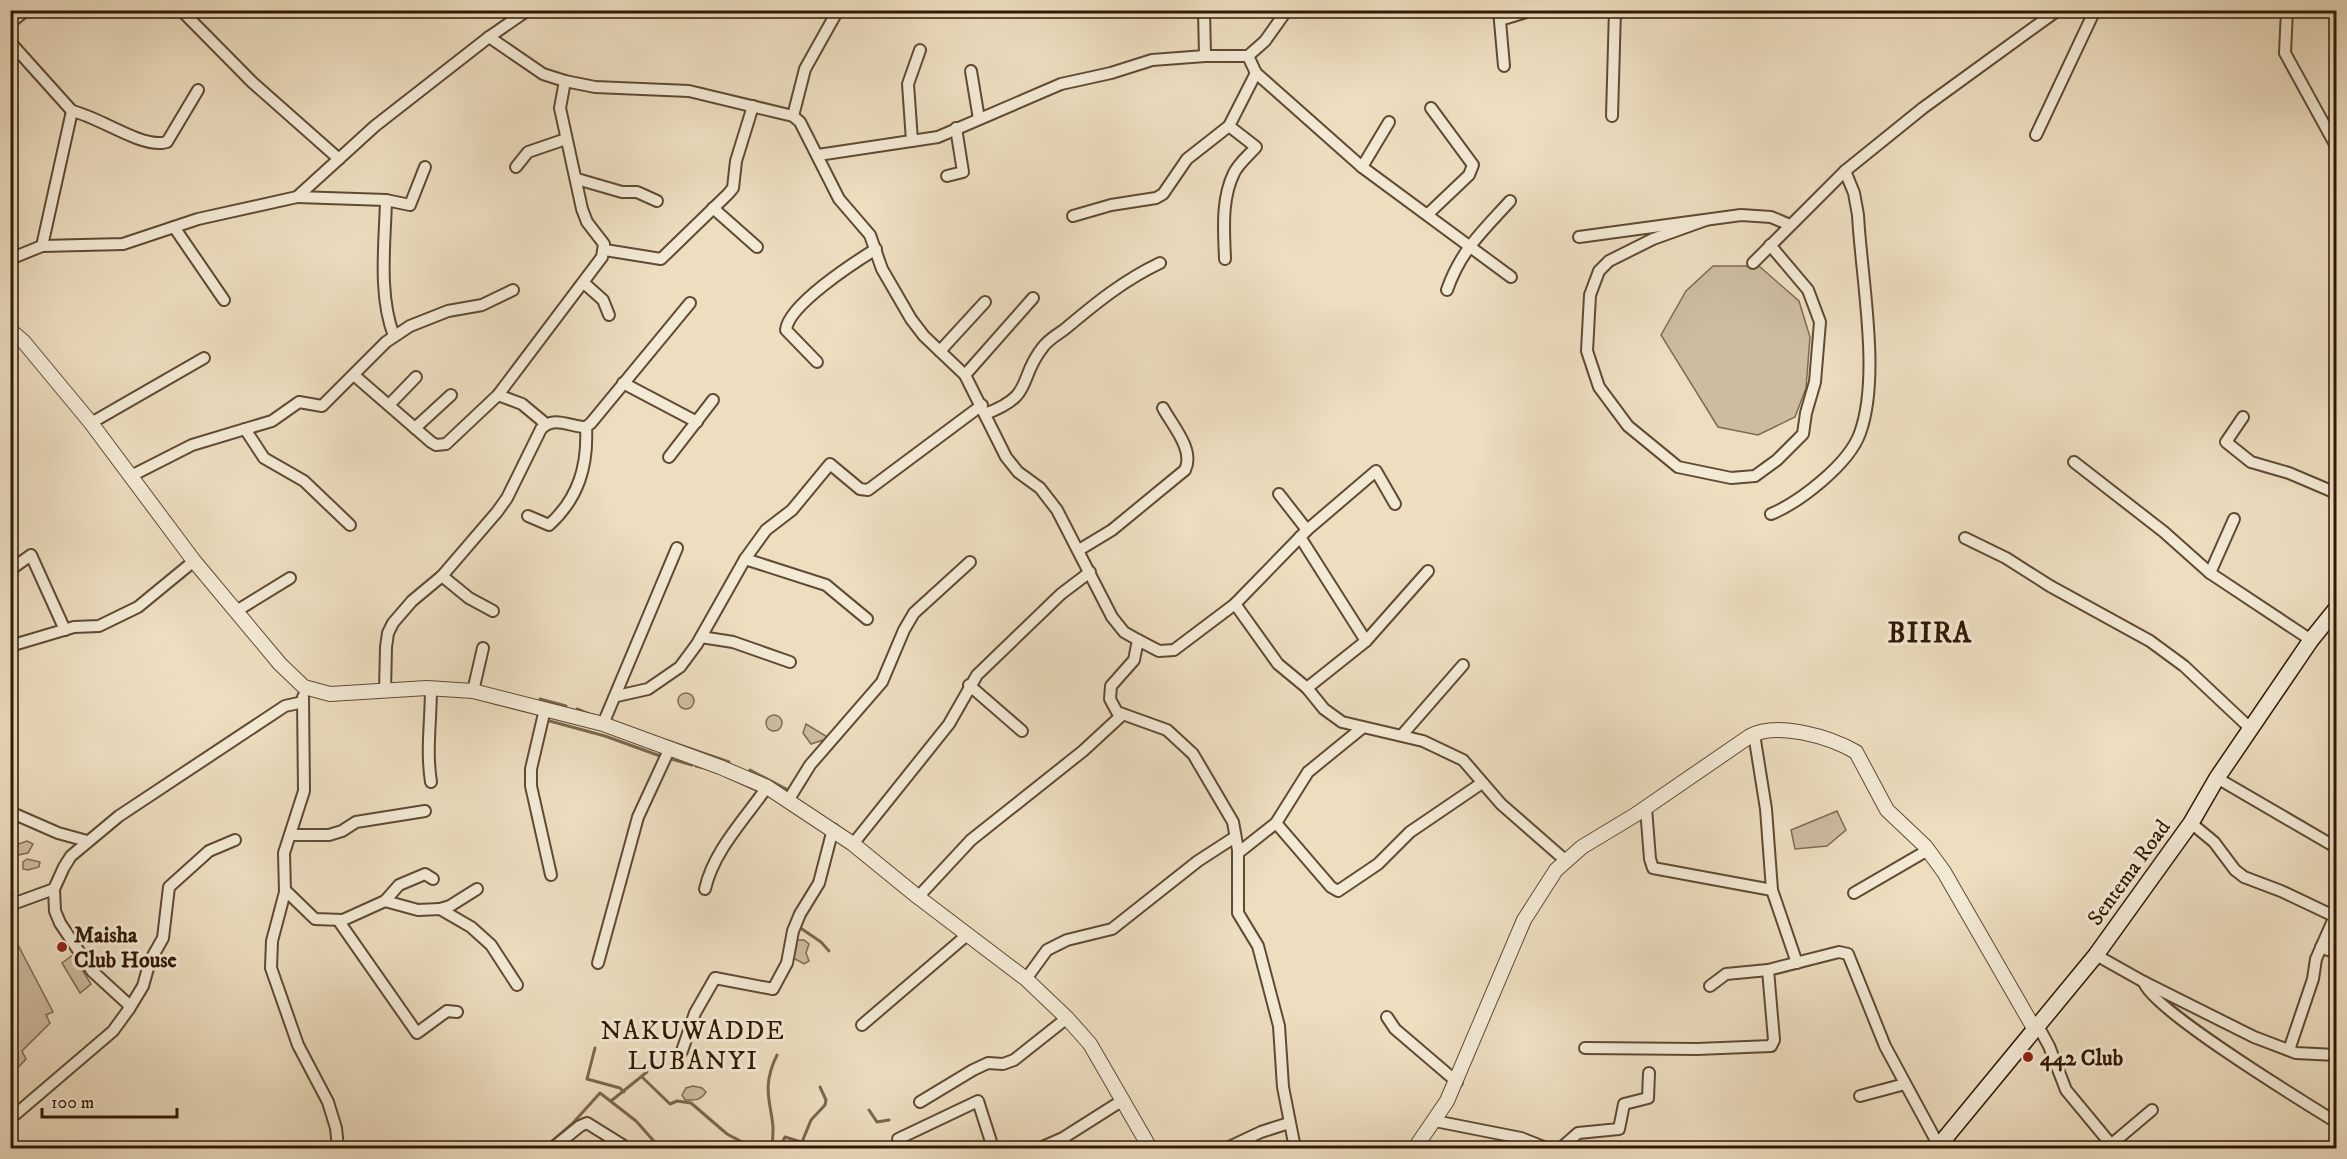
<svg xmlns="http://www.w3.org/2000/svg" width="2347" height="1159" font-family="'IM FELL DW Pica',serif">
	<rect width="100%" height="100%" fill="#eddec0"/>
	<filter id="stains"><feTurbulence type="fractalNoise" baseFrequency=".00333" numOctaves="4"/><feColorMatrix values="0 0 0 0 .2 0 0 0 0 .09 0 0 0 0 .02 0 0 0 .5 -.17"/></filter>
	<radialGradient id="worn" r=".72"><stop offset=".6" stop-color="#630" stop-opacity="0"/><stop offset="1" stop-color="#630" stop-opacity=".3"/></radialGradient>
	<g fill="#cdbca0" stroke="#7f6a52" stroke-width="1.5">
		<path d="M1713 266H1759L1799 301 1810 337 1806 388 1795 417 1758 435 1718 427 1661 335 1686 291Z"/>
		<circle cx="686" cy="701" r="8"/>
		<circle cx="774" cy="723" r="8"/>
		<path d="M806 724 829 738 811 744 803 733Z"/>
		<path d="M1837 811 1846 830 1827 846 1795 849 1791 830Z"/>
		<path d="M27 841 33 844 28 853 18 855 12 853 13 846Z"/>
		<path d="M27 859 40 862 39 867 28 870 23 869V862Z"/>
		<path d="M797 940H804L809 944 806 953 809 961 804 964 795 959 791 950Z"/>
		<path d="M18 945 53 1012 46 1015 50 1023 22 1051 26 1059 11 1075V948Z"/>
		<path d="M73 955 91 984 80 993 62 963Z"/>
		<path d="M693 1086 702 1088 706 1092C700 1101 695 1100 685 1100L682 1095 686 1088Z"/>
	</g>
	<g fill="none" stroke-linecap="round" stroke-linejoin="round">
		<g stroke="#7b674e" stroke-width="3">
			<path d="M540 699 566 706"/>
			<path d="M577 709 589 714"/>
			<path d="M546 720 605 736 663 757"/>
			<path d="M668 741 729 762"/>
			<path d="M668 758 692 765"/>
			<path d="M696 766 705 768"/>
			<path d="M750 770 790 791"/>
			<path d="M725 776 760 792"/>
			<path d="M799 927 821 942 829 951"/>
			<path d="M595 1048 587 1079 620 1088 624 1092"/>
			<path d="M642 1077 670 1104 677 1101 691 1103 727 1134 746 1144 748 1148"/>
			<path d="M611 1101 647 1072"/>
			<path d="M869 1110 877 1122 889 1120"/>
			<path d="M802 1142 811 1120 825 1105 826 1100 820 1087"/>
			<path d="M544 1148 572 1124 600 1093 636 1121 660 1148"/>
			<path d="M771 1148C780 1113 756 1097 777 1055"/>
			<path d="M779 1148 785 1137 821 1148"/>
		</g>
		<g stroke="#604a32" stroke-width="14">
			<g id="minor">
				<path d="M181 10 252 82 339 159"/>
				<path d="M1204 10 1205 56"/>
				<path d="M1499 10 1504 66"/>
				<path d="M2287 10 2285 53 2336 146"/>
				<path d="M1500 20 1533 10"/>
				<path d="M10 23 26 10"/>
				<path d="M489 37 543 74 565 81 595 87 689 91 793 116 800 122 839 199 870 235 882 269 911 319 924 336 965 375 1006 457 1018 472 1040 488 1057 510 1112 617 1124 632 1138 640 1159 651 1174 650 1235 604 1307 530 1376 471 1395 504"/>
				<path d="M10 42 72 111"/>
				<path d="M1248 56 1256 73 1362 167 1511 277"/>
				<path d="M971 71 979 119"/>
				<path d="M793 116 805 69 838 10"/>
				<path d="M1612 116 1615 10"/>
				<path d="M2036 135 2095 10"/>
				<path d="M912 141 908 84 920 50"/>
				<path d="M818 155 938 137 1061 84 1111 73 1152 60 1205 56H1248L1265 41 1287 10"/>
				<path d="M516 167 528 152 566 139"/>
				<path d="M1362 167 1389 122"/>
				<path d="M947 176 963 172 956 128"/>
				<path d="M577 179 622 192H637L657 201"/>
				<path d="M297 197 386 200 410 205 425 167"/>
				<path d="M386 200C385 243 378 295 394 336"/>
				<path d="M713 208 757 247"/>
				<path d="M1428 214 1469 175 1473 165 1431 108"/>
				<path d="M1073 216 1111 205 1156 198 1163 194 1187 159 1229 126 1256 73"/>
				<path d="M1706 220 1653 239 1609 261 1599 271 1590 295 1587 351 1599 387 1628 426 1678 467 1731 478 1755 476 1777 460 1803 434 1806 413 1815 382 1820 322 1808 290 1770 245"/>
				<path d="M174 227 224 300"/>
				<path d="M1579 237 1741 215 1771 217 1790 225"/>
				<path d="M42 246 72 111C99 117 137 145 162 143L167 142 198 90"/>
				<path d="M605 250 661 259 728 194 733 188 736 161 753 106"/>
				<path d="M10 259 42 246 123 244 198 219 297 197 375 126 489 37 528 10"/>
				<path d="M1225 259C1224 231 1221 199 1234 173 1238 164 1249 155 1256 147L1229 126"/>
				<path d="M1753 263 1845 171 1923 108 2058 10"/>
				<path d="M584 283 603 300 609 315"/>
				<path d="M1447 290C1461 250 1482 232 1510 201"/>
				<path d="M940 351 985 302"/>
				<path d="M817 362 786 330C788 305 855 262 876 249"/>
				<path d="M965 375 1033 298"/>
				<path d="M355 376 431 442 436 445 446 444 498 395 602 257 604 244 587 222 582 209 560 108 565 81"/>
				<path d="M623 383 697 422"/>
				<path d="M498 395 522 404 546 424"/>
				<path d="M389 405 416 377"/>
				<path d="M985 414C1036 395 1017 379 1043 347 1049 339 1057 335 1065 329 1096 303 1124 280 1160 263"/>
				<path d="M2243 417 2226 442 2251 462 2289 473 2336 493"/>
				<path d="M91 423 204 358"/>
				<path d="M415 428 451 395"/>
				<path d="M245 429 264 458 304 481 350 525"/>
				<path d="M669 457 713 400"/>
				<path d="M2074 462 2164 532 2210 573 2311 640"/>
				<path d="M131 476 192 445 272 421 299 402 322 406 386 342 410 326 448 311 482 305 513 290"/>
				<path d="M1279 494 1307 530"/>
				<path d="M1771 514C1800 502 1849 464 1860 433 1881 376 1861 276 1858 215L1854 193 1845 171"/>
				<path d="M528 516 549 525C579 498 588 465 586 427"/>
				<path d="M1300 537 1366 641"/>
				<path d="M1965 538 2006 558 2050 586 2150 641 2184 666 2251 729"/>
				<path d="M1079 550 1112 530 1185 470C1195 450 1172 425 1163 408"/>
				<path d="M745 559 826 585 867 619"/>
				<path d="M10 570 31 555 65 630"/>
				<path d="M2210 573 2234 519"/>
				<path d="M442 576 469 598 493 611"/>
				<path d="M1235 604 1278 664 1307 688 1366 641 1428 571"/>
				<path d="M238 610 290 578"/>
				<path d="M701 637 733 642 790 662"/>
				<path d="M1138 640 1134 660 1111 686 1110 699 1117 712 1167 730 1193 754 1233 822 1238 850V913L1258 946 1279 1026 1283 1087 1295 1148"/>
				<path d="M10 646 74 627 99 626 138 607 194 561"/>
				<path d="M969 685 1022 731"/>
				<path d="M431 688C431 720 426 751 431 782"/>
				<path d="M1307 688 1324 709 1342 722 1423 741 1463 760 1501 804 1565 860"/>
				<path d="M385 691 386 647 388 633 393 623 412 601 442 576 497 512 507 498 541 429C554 415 570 427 586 427L591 423 690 303"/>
				<path d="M473 691 483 648"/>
				<path d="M617 696 648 689 680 667 697 644 745 559 766 530 792 510 830 464 860 489 868 490 982 405"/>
				<path d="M303 697 304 791 284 853 285 892 272 941 271 968 298 1045 328 1102 336 1128 338 1148"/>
				<path d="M545 709 531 769V786L551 875"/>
				<path d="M603 724 677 548"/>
				<path d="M1754 734 1766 809 1772 890 1797 963"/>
				<path d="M1402 735 1463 665"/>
				<path d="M2217 778 2332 845"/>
				<path d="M789 799 810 765 882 682 904 630 914 613 970 562"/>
				<path d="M1646 808 1650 859 1653 868 1772 890"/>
				<path d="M10 812 58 833 87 841"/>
				<path d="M1276 823 1331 887 1338 891 1378 864 1410 832 1482 783"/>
				<path d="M2191 823 2214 842 2235 870 2244 877 2281 891 2336 917"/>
				<path d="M290 835H329L342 831 356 822 425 811"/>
				<path d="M853 844 949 724 977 675 1061 594 1090 572"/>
				<path d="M1238 853 1276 823 1308 772 1362 728"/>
				<path d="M705 889C714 850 745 819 767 787"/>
				<path d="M285 890 315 919 343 920 385 901 418 910 440 909 471 927 491 945 517 985"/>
				<path d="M1854 893 1928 850"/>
				<path d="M918 897 971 840 1083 751 1122 715"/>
				<path d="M385 901 399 885 425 874 433 879"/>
				<path d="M10 905 54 889"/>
				<path d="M440 909 450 906 477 889"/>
				<path d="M338 920 417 1033 447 1011 457 1012"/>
				<path d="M2321 947 2336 953"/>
				<path d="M2096 955 2144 982 2254 1037 2296 1053 2336 1055"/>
				<path d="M598 963 638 817 669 750"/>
				<path d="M1026 979 1047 950 1067 940 1112 929 1198 861 1235 837"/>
				<path d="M2144 982C2148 1007 2307 1104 2336 1122"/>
				<path d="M1710 986 1726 974 1768 970 1839 952 1848 954 1885 1046 1939 1146"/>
				<path d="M129 1009 143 986 150 961 163 938 169 887 209 851 235 840"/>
				<path d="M1387 1017 1395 1029 1457 1082"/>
				<path d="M862 1025 967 935"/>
				<path d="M2038 1026 2049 1046 2066 1090 2114 1148"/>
				<path d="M1585 1048 1697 1049 1771 1046 1774 1040 1768 970"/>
				<path d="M2289 1050 2313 979 2316 959 2335 916"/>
				<path d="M682 1051 695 1013 715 978 773 989 787 963 793 931 800 914 819 883 833 829"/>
				<path d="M1860 1096 1905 1084"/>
				<path d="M920 1102 973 1070 988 1063 1003 1064 1014 1060 1067 1018"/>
				<path d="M10 1119 113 1031 129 1009 128 1004 92 971 60 923 55 911 54 889 64 867 71 856 119 816 285 706 303 702"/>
				<path d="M1435 1121 1521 1138 1546 1148"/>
				<path d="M898 1139 978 1101 993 1148"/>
				<path d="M553 1148 580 1126 587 1123 624 1146"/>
				<path d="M1040 1148 1063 1138 1123 1100"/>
				<path d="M1227 1148 1261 1132 1289 1123"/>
				<path d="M1561 1148 1578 1133 1619 1129 1624 1104 1648 1098 1649 1073"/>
				<path d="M2107 1148 2152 1110"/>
				<path d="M2220 1148H2225"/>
			</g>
		</g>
		<g stroke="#604a32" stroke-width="16">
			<g id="tertiary">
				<path d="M10 330 23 341 91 423 194 561 280 664 304 687 330 694 427 688 473 691 603 724 720 767 767 787 853 844 918 897 1026 979 1067 1018 1090 1044 1150 1148"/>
				<path d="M1415 1148 1447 1101 1524 920 1556 870 1582 847 1635 815 1750 736C1777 721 1830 737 1856 752L1887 810 1925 846 1944 872 2035 1030"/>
			</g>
		</g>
		<g stroke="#311803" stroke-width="18">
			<path id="secondary" d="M1937 1148 2096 955 2191 823 2217 778 2311 640 2336 609"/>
		</g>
		<use href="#minor" stroke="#f3ead6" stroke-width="10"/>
		<use href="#tertiary" stroke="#f3ead6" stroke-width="14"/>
		<use href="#secondary" stroke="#f3ead6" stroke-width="15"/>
	</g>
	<g fill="#8f2418" stroke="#f3ead6" stroke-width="2">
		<circle cx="62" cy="947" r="6"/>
		<circle cx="2028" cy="1057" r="6"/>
	</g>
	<g text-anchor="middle" stroke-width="6" stroke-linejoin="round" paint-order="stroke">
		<g font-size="22" fill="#311803" stroke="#f3ead6">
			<text transform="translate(2128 872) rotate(-54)" y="8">Sentema Road</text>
		</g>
		<g font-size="22" font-weight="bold" fill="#311803" stroke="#f3ead6" text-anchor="start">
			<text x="74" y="942">Maisha<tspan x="74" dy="25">Club House</tspan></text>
			<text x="2040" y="1065">442 Club</text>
		</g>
		<g font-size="26" letter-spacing="1.5" fill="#311803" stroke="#f3ead6">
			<text x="693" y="1039">NAKUWADDE<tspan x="693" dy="30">LUBANYI</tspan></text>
		</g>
		<g font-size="28" font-weight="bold" letter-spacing="1.5" fill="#311803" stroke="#f3ead6">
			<text x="1930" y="642">BIIRA</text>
		</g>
	</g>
	<rect width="2347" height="1159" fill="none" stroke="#eddec0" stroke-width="36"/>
	<rect x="12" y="12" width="2323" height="1135" fill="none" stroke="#311803" stroke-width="3"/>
	<rect x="18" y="18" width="2311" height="1123" fill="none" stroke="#311803" stroke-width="1.5"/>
	<path d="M42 1108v9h135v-9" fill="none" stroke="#311803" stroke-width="3"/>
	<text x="51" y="1108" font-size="18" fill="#311803" stroke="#f3ead6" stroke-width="4.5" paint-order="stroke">100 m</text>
	<rect width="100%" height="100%" filter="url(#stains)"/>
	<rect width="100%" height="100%" fill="url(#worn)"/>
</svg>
